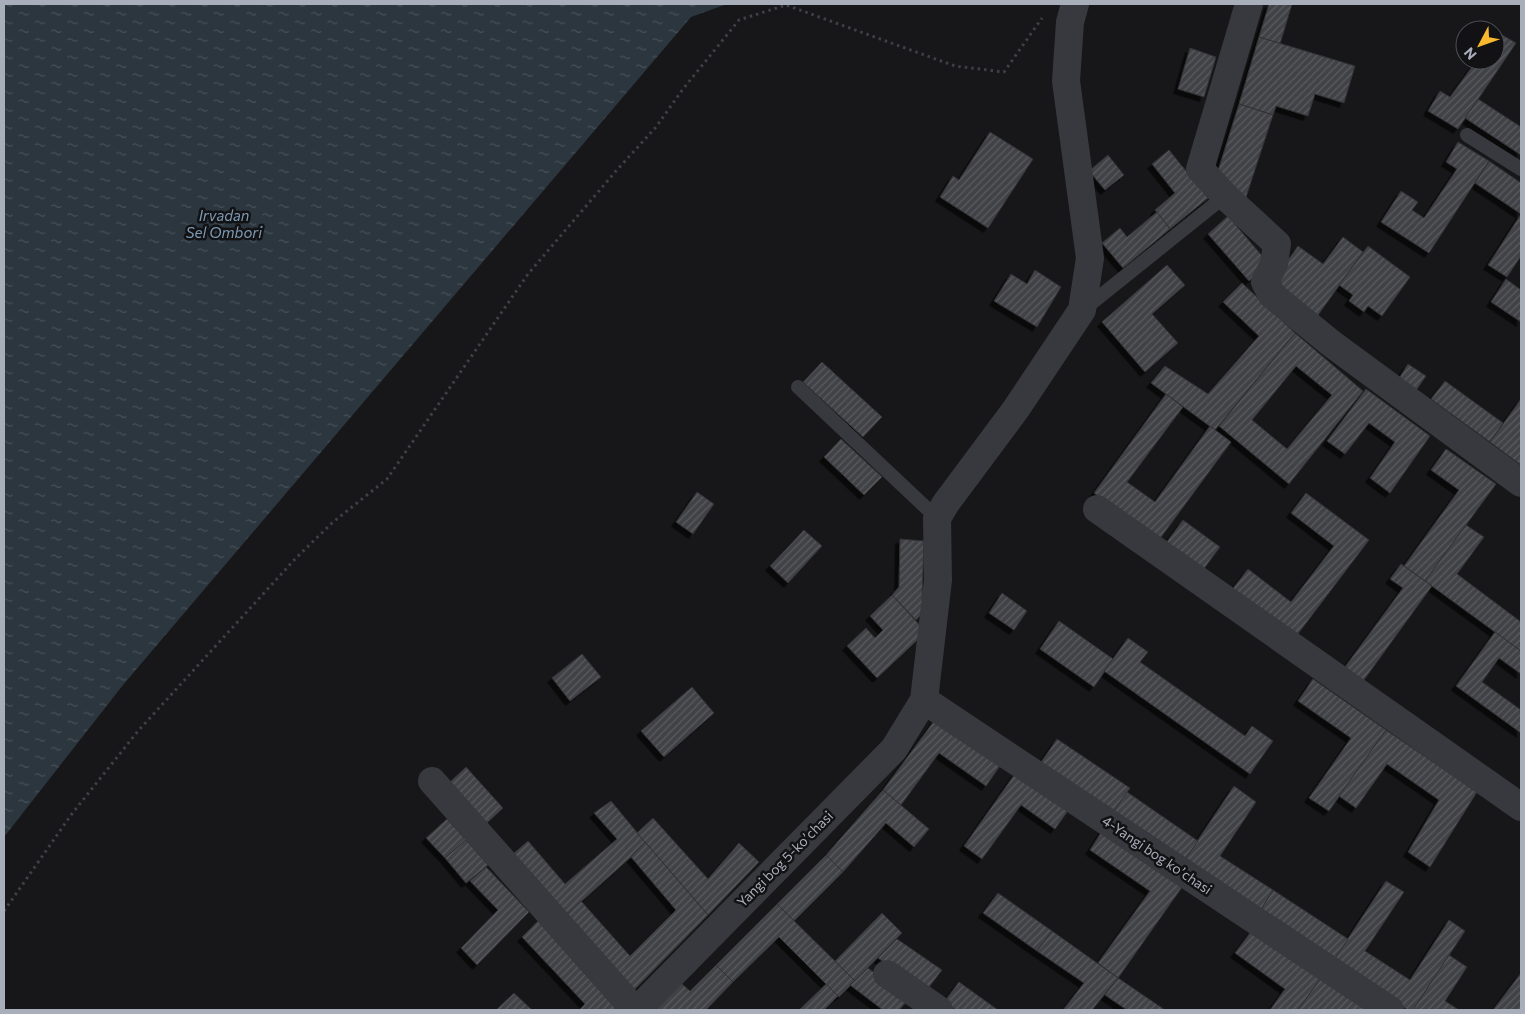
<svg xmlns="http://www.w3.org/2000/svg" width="1525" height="1014" font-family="Commissioner,sans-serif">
	<defs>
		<pattern id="water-ripples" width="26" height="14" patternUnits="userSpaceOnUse" patternTransform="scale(1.25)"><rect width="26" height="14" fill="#2c363e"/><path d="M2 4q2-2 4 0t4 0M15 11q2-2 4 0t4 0" fill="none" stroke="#485158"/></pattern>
		<pattern id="building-hatch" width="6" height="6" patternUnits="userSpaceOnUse" patternTransform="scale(1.25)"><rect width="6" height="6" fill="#414246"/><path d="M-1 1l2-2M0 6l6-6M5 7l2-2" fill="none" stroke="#5a5b5f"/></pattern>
		<filter id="shadow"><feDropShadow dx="-4.5" dy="4.5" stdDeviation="0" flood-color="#0009"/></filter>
	</defs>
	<rect width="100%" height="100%" fill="#171719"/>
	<path fill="url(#water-ripples)" d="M4 4H727L691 17 123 685 4 837Z"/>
	<g fill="url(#building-hatch)" stroke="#313135" fill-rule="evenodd" filter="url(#shadow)">
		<path d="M1269 4H1292L1280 44 1259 37Z"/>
		<path d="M1497 32 1516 43 1458 129 1428 111 1440 91 1450 97 1477 60H1495V35Z"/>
		<path d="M1259 37 1355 66 1344 103 1315 94 1308 116 1276 106 1273 115 1239 104Z"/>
		<path d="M1190 48 1216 57 1204 97 1178 89Z"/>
		<path d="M1478 99 1521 127V155L1465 118Z"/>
		<path d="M1239 104 1273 115 1245 200 1217 174Z"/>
		<path d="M990 132 1033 159 988 228 940 197 953 176 959 180Z"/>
		<path d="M1458 142 1489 161 1429 253 1381 222 1401 191 1418 202 1412 210 1424 218 1457 169 1446 162Z"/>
		<path d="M1169 150 1208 198 1170 229 1155 210 1175 193 1152 164Z"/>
		<path d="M1108 155 1124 175 1105 190 1089 171Z"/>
		<path d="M1489 161 1521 183V214L1475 183Z"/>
		<path d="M1157 212 1170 229 1123 268 1102 243 1120 228 1127 237Z"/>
		<path d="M1521 214V256L1507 277 1488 265Z"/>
		<path d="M1228 216 1269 264 1249 281 1208 234Z"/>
		<path d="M1343 237 1363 252 1316 318 1270 285 1298 246 1323 264Z"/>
		<path d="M1368 246 1410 277 1382 316 1368 306 1364 312 1349 301 1353 295 1339 285Z"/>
		<path d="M1167 265 1185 285 1152 314 1178 343 1145 372 1102 322Z"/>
		<path d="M1035 270 1061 287 1037 327 994 301 1011 274 1027 284Z"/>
		<path d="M1506 279 1521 290V322L1491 302Z"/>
		<path d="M1242 283 1295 333 1215 430 1151 383 1165 366 1208 394 1259 336 1223 302Z"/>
		<path d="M1295 333 1363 391 1289 484 1219 426ZM1296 366 1332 395 1287 449 1252 420Z"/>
		<path d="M822 362 882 417 863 437 803 382Z"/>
		<path d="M1408 364 1426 376 1415 392 1398 380Z"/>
		<path d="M1445 381 1503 423 1490 442 1431 399Z"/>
		<path d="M1366 389 1430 436 1390 493 1370 478 1395 442 1369 423 1345 454 1327 441Z"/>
		<path d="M1166 394 1183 407 1127 482 1155 502 1210 426 1231 442 1159 540 1094 493Z"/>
		<path d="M1521 399V465L1490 442Z"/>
		<path d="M841 439 882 477 864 495 824 457Z"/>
		<path d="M1446 449 1496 484 1425 581 1404 566 1459 490 1431 470Z"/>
		<path d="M697 492 714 504 693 534 676 522Z"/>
		<path d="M1306 493 1369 540 1294 639 1231 591 1248 569 1291 602 1334 546 1291 513Z"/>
		<path d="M1183 520 1220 547 1203 570 1166 543Z"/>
		<path d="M1466 525 1484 537 1457 574 1521 622V651L1425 581Z"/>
		<path d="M804 530 822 546 788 583 770 566Z"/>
		<path d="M900 539 924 541 922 599 929 607 916 620 892 595 899 587Z"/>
		<path d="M1401 564 1432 586 1361 684 1342 671 1403 588 1390 579Z"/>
		<path d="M1002 593 1027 611 1014 630 989 613Z"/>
		<path d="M892 595 926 632 877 678 847 646 866 628 875 638 883 630 870 616Z"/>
		<path d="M1059 621 1113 659 1094 687 1040 649Z"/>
		<path d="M1495 632 1521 651V674L1499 658 1482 682 1521 710V733L1456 686Z"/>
		<path d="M1128 638 1148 652 1140 662 1245 736 1252 726 1273 741 1250 774 1104 671Z"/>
		<path d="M582 654 601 677 570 701 552 678Z"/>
		<path d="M1313 679 1386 730 1329 811 1309 798 1351 738 1298 701Z"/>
		<path d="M692 687 714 713 664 757 641 731Z"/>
		<path d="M937 717 1002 763 986 786 939 753 901 805 883 790Z"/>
		<path d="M1386 730 1477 792 1430 867 1408 852 1439 800 1387 764 1356 808 1339 796Z"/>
		<path d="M1057 739 1130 788 1112 814 1039 765Z"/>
		<path d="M466 767 503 808 487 823 450 782Z"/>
		<path d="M1017 771 1070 808 1055 829 1021 805 982 859 964 846Z"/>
		<path d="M1234 786 1256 802 1220 856 1273 890 1259 913 1183 862Z"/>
		<path d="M883 790 929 829 914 847 886 823 843 872 826 855Z"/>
		<path d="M1127 792 1198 841 1183 862 1112 814Z"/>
		<path d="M611 801 645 842 631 857 564 917 512 855 528 841 565 884 617 839 594 813Z"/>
		<path d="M653 818 708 879 739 843 759 862 708 915 637 833Z"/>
		<path d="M447 819 466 840 445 858 426 838Z"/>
		<path d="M1104 828 1185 883 1118 978 1098 963 1150 891 1090 850Z"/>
		<path d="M466 840 488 865 466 883 445 858Z"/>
		<path d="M645 842 708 915 632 992 564 917 581 901 630 956 676 910 631 857Z"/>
		<path d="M826 855 843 872 794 921 777 904Z"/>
		<path d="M486 867 529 912 477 965 461 948 498 910 470 881Z"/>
		<path d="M1386 881 1404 892 1365 951 1410 980 1449 920 1465 931 1413 1010H1408L1333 961Z"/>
		<path d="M1273 890 1348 939 1333 961 1259 913Z"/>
		<path d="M998 893 1052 931 1037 951 983 913Z"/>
		<path d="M777 904 855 981 839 997 779 937 733 982 716 965Z"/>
		<path d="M882 913 902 933 855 981 835 961Z"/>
		<path d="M538 921 617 1010H579L585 1004 522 937Z"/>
		<path d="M1253 929 1321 978 1298 1010H1270L1285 989 1235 953Z"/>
		<path d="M1052 931 1118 978 1092 1010H1063L1084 983 1037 951Z"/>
		<path d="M897 939 942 970 926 991 878 958Z"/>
		<path d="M1449 955 1467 967 1445 1001 1459 1010H1413Z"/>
		<path d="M716 965 733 982 706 1010H653L681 983 690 991Z"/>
		<path d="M868 968 909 999 899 1010H883L850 985Z"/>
		<path d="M1521 973V1010H1493Z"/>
		<path d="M1118 978 1165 1010H1127L1105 995Z"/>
		<path d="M1321 978 1369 1010H1298Z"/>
		<path d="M959 982 998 1010H956L944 1002Z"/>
		<path d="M826 984 838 996 824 1010H799Z"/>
		<path d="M514 993 532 1010H496Z"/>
	</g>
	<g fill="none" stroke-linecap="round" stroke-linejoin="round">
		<path stroke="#3e4045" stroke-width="3" stroke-dasharray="2.5 4" stroke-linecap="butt" d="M4 911 71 815 138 731 296 558 332 523 387 479 528 274 616 171 656 127 683 89 739 20 786 5 955 66 1004 72 1042 18"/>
		<g stroke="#38393e" stroke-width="14">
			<path d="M1467 135 1521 169"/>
			<path d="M1083 310 1225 196"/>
			<path d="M798 387 937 518"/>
		</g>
		<g stroke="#38393e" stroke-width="28">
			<path d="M1249 4 1200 169 1225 196 1277 244 1274 264 1265 282 1272 295 1332 344 1521 483"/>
			<path d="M1097 509 1521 807"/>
			<path d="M924 700 1390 1010"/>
			<path d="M432 781 635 1010"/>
			<path d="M887 974 939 1010"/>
			<path d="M637 1010 894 749 924 700 938 580 937 518 946 503 1016 409 1082 310 1090 258 1066 81 1070 22 1075 4"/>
		</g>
	</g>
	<g text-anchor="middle" stroke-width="5" stroke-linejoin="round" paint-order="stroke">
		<g font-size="14" fill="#a8aeba" stroke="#121214">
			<text transform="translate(1157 855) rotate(34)" y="5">4-Yangi bog koʼchasi</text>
			<text transform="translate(785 859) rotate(-45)" y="5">Yangi bog 5-koʼchasi</text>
		</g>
		<g font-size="15" font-style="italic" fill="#7e9bb6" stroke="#121214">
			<text x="224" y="221">Irvadan<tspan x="224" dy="17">Sel Ombori</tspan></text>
		</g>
	</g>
	<rect width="1525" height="1014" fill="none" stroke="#a8aeba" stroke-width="10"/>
	<g transform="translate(1480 45) rotate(229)"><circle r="24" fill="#121214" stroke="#4e5056"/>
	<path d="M0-4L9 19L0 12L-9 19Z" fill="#fab82e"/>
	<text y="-8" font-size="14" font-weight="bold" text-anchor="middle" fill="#a8aeba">N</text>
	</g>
</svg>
